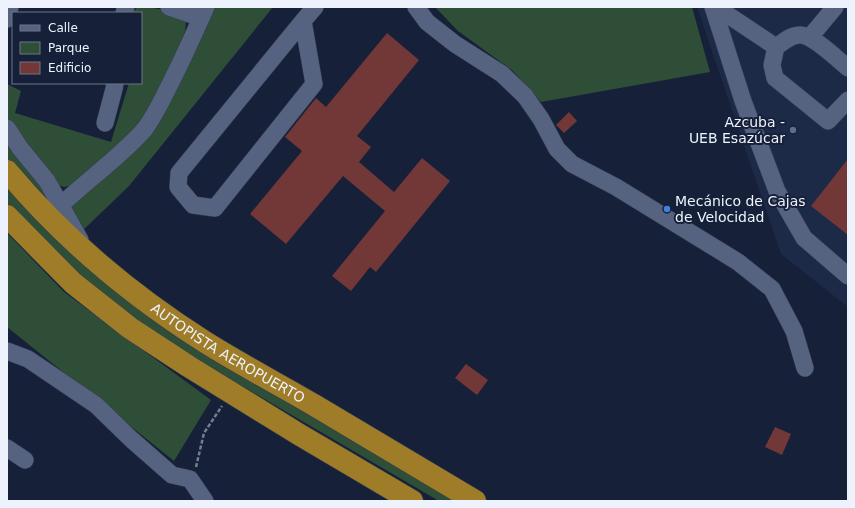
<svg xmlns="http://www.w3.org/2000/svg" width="855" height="508" font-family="'DejaVu Sans',sans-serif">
	<rect width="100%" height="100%" fill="#162139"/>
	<path fill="#1c2a48" d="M697 7H848V307L781 254Z"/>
	<g fill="#2e4e37">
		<path d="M137 7C153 7 174 10 186 22L185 31 166 84 144 121 73 185 64 187 58 185 7 121V84L21 91 15 113 111 142 129 83H141V13H133Z"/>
		<path d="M208 7H273L129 186 79 234 69 208 118 165Z"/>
		<path d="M435 7H692L710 72 541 102 513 71 458 31Z"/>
		<path d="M7 136 67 221 7 164Z"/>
		<path d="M7 185 38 218 456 501H439L189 355 137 321 87 282 7 208Z"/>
		<path d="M7 233 64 292 211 400 174 461 7 327Z"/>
	</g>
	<g fill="#723737">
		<path d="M387 33 419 60 357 136 371 147 359 162 394 192 422 158 450 181 376 272 370 267 351 291 332 276 385 211 343 176 286 244 250 214 302 151 285 137 316 98 326 107Z"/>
		<path d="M569 112 577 121 564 133 556 125Z"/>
		<path d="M848 159V235L811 206Z"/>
		<path d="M466 364 488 380 477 395 455 378Z"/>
		<path d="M775 427 791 434 782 455 765 447Z"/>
	</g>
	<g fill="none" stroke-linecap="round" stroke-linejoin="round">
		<g stroke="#363d50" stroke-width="18">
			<g id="minor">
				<path d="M169 7 201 18"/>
				<path d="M416 7 427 22 455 44 502 74 525 96 541 119 557 149 572 164 616 187 738 262 772 289 794 331 805 368"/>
				<path d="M713 7 743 101 777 191 804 238 848 276"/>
				<path d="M716 7 776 47"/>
				<path d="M124 13 126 7"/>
				<path d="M7 19 10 7"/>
				<path d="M303 21 314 84 215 208 193 205 178 187 179 173 303 21 315 7"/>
				<path d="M810 37 835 7"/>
				<path d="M848 68C837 59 814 36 801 35 792 34 783 42 776 47L772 65 775 78 828 121 848 100"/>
				<path d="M105 123 114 89 115 83"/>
				<path d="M7 128 20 148 47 181 80 240"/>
				<path d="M60 206C87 180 119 158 144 130 154 117 161 102 168 88 182 61 194 34 206 7"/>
				<path d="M7 351 28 359 96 405 131 439 172 475 190 479 205 501"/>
				<path d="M7 448 25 460"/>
			</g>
		</g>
		<g stroke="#363d50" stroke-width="23">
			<g id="highway">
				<path id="s1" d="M7 171C63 238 131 295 205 342 240 364 278 384 314 405 368 437 422 469 475 501"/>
				<path d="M7 216 73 283 130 328 188 366 300 435 412 501"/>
			</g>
		</g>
		<path stroke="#757d8f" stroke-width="2.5" stroke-dasharray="4 2" stroke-linecap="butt" d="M196 467 204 433 222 406"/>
		<use href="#minor" stroke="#556380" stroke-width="17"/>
		<use href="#highway" stroke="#9f7c27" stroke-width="22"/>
	</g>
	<circle fill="#5c6f8a" stroke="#162139" stroke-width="1.5" cx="793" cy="130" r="4"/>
	<circle fill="#3f7fe0" stroke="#162139" stroke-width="1.5" cx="667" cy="209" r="4"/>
	<g text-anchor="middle" stroke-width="4" stroke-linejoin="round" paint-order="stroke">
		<g font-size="14" fill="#edf2fc" stroke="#162139" text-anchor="end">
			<text x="785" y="127">Azcuba -<tspan x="785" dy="16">UEB Esazúcar</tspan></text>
			<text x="675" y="206" text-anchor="start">Mecánico de Cajas<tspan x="675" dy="16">de Velocidad</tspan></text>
		</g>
		<g font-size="14" fill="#edf2fc" stroke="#162139">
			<text dy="5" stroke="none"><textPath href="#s1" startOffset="288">AUTOPISTA AEROPUERTO</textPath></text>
		</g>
	</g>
	<rect width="855" height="508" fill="none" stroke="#edf2fc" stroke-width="16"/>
	<rect x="12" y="12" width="130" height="72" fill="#162139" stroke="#6c7587"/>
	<rect x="20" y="25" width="20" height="6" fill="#556380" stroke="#6c7587"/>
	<text x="48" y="32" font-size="12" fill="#edf2fc">Calle</text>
	<rect x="20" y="42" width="20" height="12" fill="#2e4e37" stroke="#6c7587"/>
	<text x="48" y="52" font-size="12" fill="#edf2fc">Parque</text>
	<rect x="20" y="62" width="20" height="12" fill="#723737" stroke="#6c7587"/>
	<text x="48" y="72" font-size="12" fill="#edf2fc">Edificio</text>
</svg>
